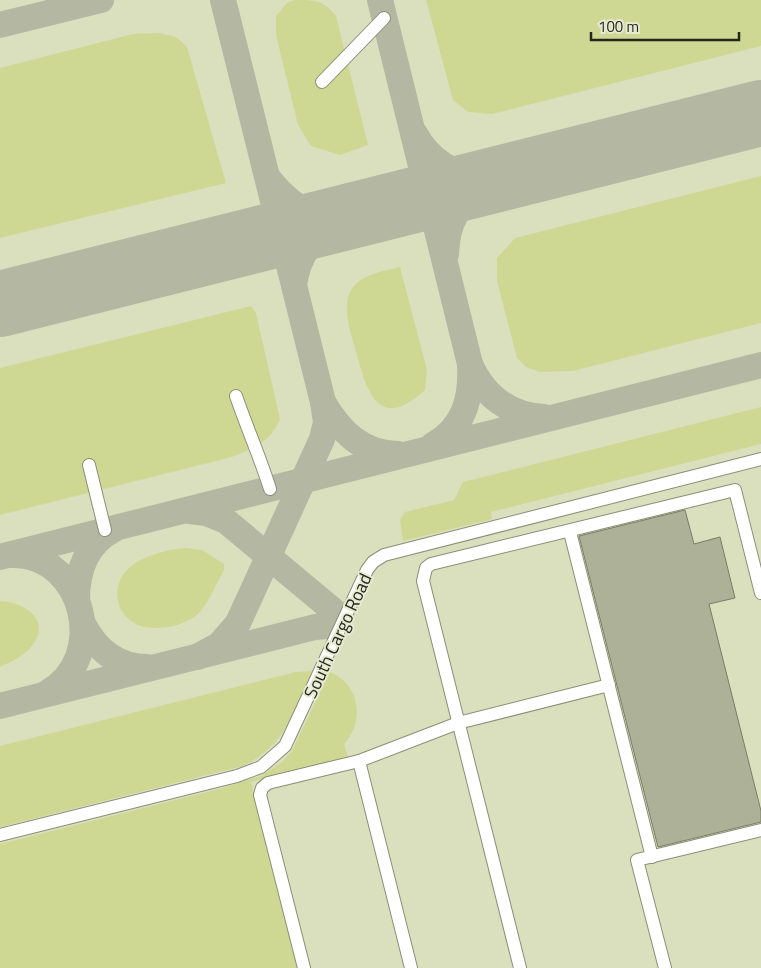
<svg xmlns="http://www.w3.org/2000/svg" width="761" height="968" font-family="'Titillium Web',sans-serif">
	<rect width="100%" height="100%" fill="#e6ead0"/>
	<rect fill="#dae0be" x="0" y="0" width="761" height="968"/>
	<g fill="#ced893">
		<path d="M295 0C316 0 323 0 336 16L368 145 340 155 311 146 298 125 276 35V16L287 3Z"/>
		<path d="M426 0H761V46L492 114 468 112 453 100Z"/>
		<path d="M159 33 176 37 187 47 226 183 0 238V68L133 34Z"/>
		<path d="M761 176V323L573 371 540 372 526 367 517 358 497 281V258L515 238Z"/>
		<path d="M400 267 427 370 425 390C384 428 369 401 358 359 353 338 338 304 354 286 366 273 385 271 400 267Z"/>
		<path d="M251 306 256 313 280 419C271 442 253 448 232 457L0 515V368Z"/>
		<path d="M761 407V444L491 512 492 519 403 541 400 520 405 512 454 500 463 482Z"/>
		<path d="M185 548 202 550 224 564V570C217 582 208 604 199 613 192 620 177 626 168 627 158 628 148 629 138 625 117 616 110 589 126 571 140 556 165 550 185 548Z"/>
		<path d="M0 601C26 602 54 622 30 648 23 657 10 662 0 667Z"/>
		<path d="M312 671C294 712 286 745 243 766L0 827V746L296 672Z"/>
		<path d="M330 672C360 684 365 722 344 744L348 757 251 782 298 968H0V844L219 789 261 776 282 762 292 751Z"/>
	</g>
	<g fill="none" stroke-linecap="round" stroke-linejoin="round">
		<g stroke="#b4b7a2" stroke-width="26">
			<path d="M380 0 470 364C472 398 464 428 433 445"/>
			<path d="M0 25 101 0"/>
			<path d="M415 134C429 161 454 173 482 183 459 206 447 220 446 254"/>
			<path d="M269 179C288 203 308 217 339 220 313 234 298 255 294 285"/>
			<path d="M470 364C484 396 509 415 544 417"/>
			<path d="M323 402C340 431 362 454 398 454"/>
			<path d="M190 511 206 513 226 521 335 612"/>
			<path d="M13 555C85 555 109 659 47 693"/>
			<path d="M0 557 761 365"/>
			<path d="M77 600C77 571 86 544 113 530"/>
			<path d="M83 624C96 649 117 667 147 667"/>
			<path d="M197 657 219 645 238 623 322 439 326 422 323 402 223 0"/>
			<path d="M0 706 315 627 328 626"/>
		</g>
		<path stroke="#b4b7a2" stroke-width="66" d="M0 304 761 113"/>
	</g>
	<path fill="#adb198" stroke="#797d65" d="M685 510 694 544 720 537 735 598 709 604 761 811V822L658 847 579 536Z"/>
	<g fill="none" stroke-linecap="round" stroke-linejoin="round">
		<g stroke="#8b8f76" stroke-width="14">
			<g id="minor">
				<path d="M322 82 384 18"/>
				<path d="M236 396C247 428 260 457 270 489"/>
				<path d="M89 465 105 530"/>
				<path d="M570 532 652 857"/>
				<path d="M359 761 411 968"/>
				<path d="M0 835 237 776 261 767 285 746 367 570 373 562 384 555 761 459"/>
				<path d="M304 968 260 795 262 788 268 783 359 761 458 723 609 685"/>
				<path d="M520 968 423 581 426 568 431 564 735 490 761 593"/>
				<path d="M665 968 637 860 761 830"/>
			</g>
		</g>
		<use href="#minor" stroke="#fff" stroke-width="12"/>
	</g>
	<g text-anchor="middle" stroke-width="4" stroke-linejoin="round" paint-order="stroke">
		<g font-size="18" fill="#25271d" stroke="#e6ead0">
			<text transform="translate(338 636) rotate(-65)" y="6">South Cargo Road</text>
		</g>
	</g>
	<path d="M591 32v8h148v-8" fill="none" stroke="#25271d" stroke-width="2.5"/>
	<text x="598" y="32" font-size="15" fill="#25271d" stroke="#e6ead0" stroke-width="4" paint-order="stroke">100 m</text>
</svg>
